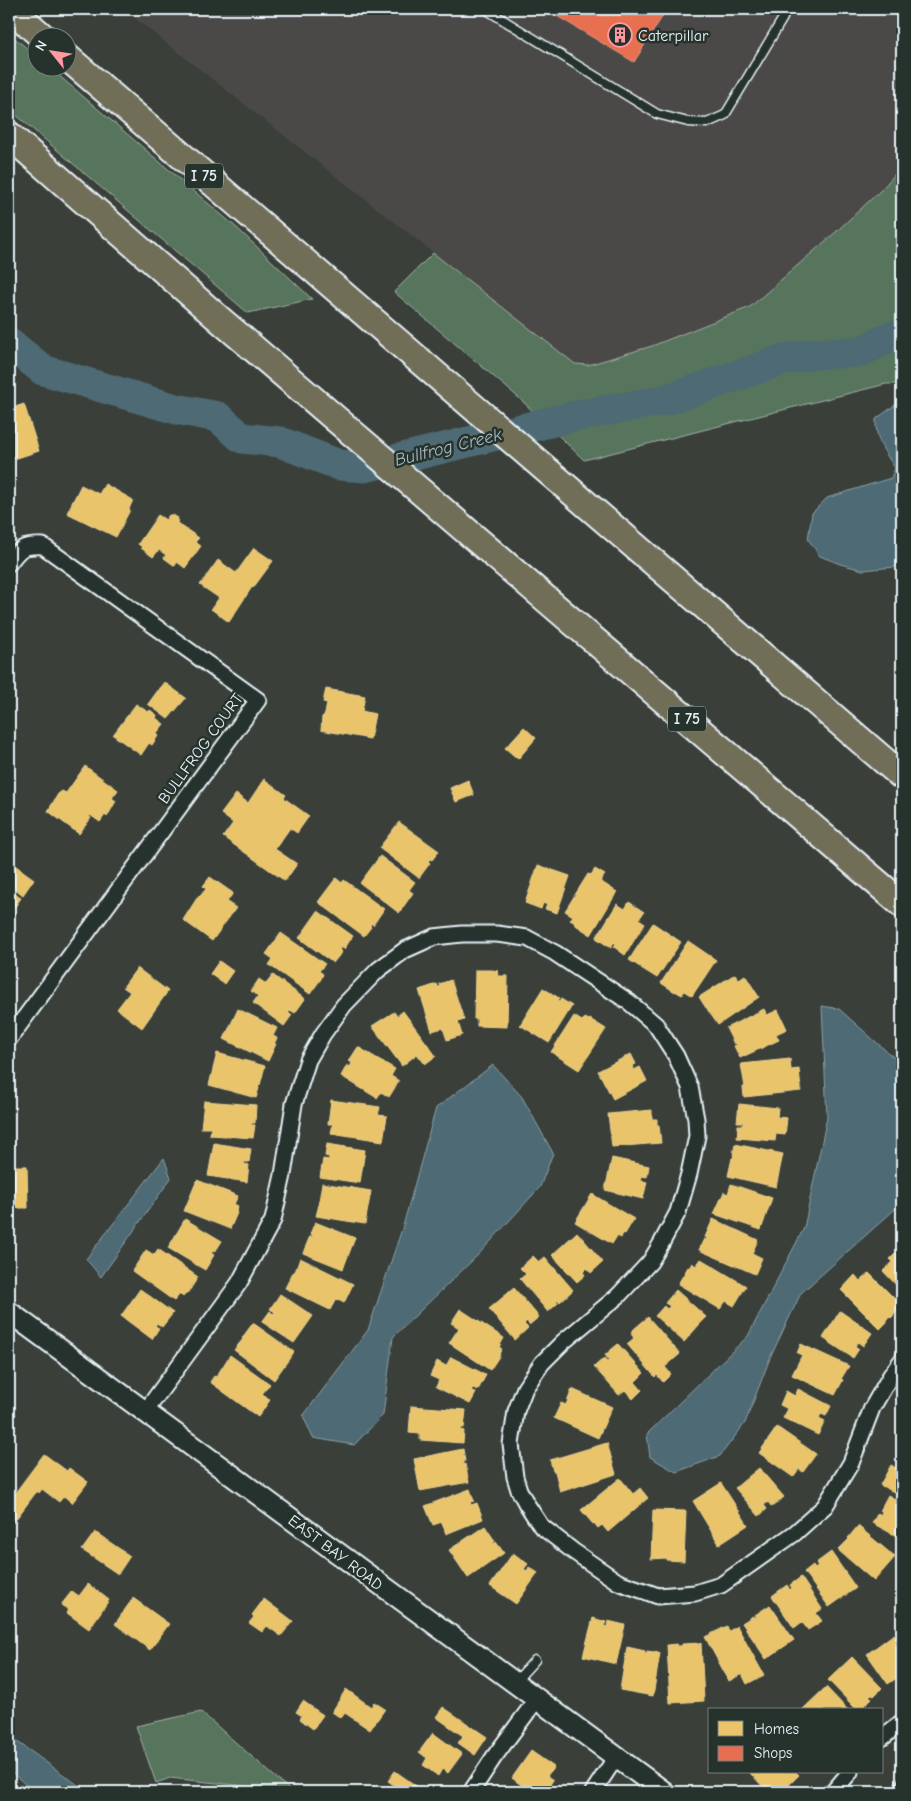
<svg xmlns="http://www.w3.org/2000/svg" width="911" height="1801" font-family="'Comic Neue',sans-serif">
	<rect width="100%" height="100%" fill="#3a3f39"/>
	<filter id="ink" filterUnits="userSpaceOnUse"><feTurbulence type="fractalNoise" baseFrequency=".02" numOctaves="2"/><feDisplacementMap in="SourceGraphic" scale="10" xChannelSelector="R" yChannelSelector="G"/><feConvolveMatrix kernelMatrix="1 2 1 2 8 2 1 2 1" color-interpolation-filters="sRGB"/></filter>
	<g filter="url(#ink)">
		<path fill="#4b4a46" d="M123 9H902V166L881 190 837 231 750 307 652 346 588 365 575 364Z"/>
		<g fill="#57745b" stroke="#a0b2aa">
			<path d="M9 33 37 57 38 68H50L237 228 312 299 248 313 9 109Z"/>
			<path d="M902 166V384H886L584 460 519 398 394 292 433 253 575 364 588 365 652 346 750 307 837 231 881 190Z"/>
			<path d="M201 1712 282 1783 292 1792H277L272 1789 170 1778 156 1783 136 1726Z"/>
		</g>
		<g fill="#4d6b74" stroke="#8ba1a9">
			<path d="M898 403 902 404V556L895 567 863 570 840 564 820 556 808 539 812 513 827 498 891 478 895 468C884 451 875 440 876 419Z"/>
			<path d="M822 1006 839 1009 902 1065V1203L801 1293 770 1358 745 1423 720 1456 676 1472 650 1457 647 1434 748 1336 804 1228 827 1117Z"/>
			<path d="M493 1065 522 1097 553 1153 540 1187 479 1254 393 1337 383 1415 354 1445 313 1438 303 1416 368 1330 403 1226 436 1108Z"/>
			<path d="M164 1158 171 1178 101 1277 86 1259Z"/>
			<path d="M9 1736 88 1792H34L9 1770Z"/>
		</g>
		<g fill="#e9c46a" stroke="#e9d295">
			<path d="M13 401 15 407 24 404 39 451 14 459 9 441V402Z"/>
			<path d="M105 484 133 500 129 509 130 510 116 537 67 513 81 485 99 494Z"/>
			<path d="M158 515 166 520 169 515H173L178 518 177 523 199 538 195 542 201 546 185 568 177 562 175 566 164 558 166 555 159 550 153 557 141 548 142 547 138 544Z"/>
			<path d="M254 548 273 561 253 588 252 587 229 622 211 609 219 598 200 585 218 560 236 573Z"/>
			<path d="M164 682 186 698 168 719 148 704Z"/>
			<path d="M326 689 365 696 362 711 375 714 370 739 321 730 322 717 325 714 327 703 323 702Z"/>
			<path d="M136 704 148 712 150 710 157 715 156 718 164 724 156 734 158 736 152 745 149 743 141 755 113 735Z"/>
			<path d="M524 727 536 738 518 759 505 748Z"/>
			<path d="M85 766 118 790 112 798 116 801 107 817 105 815 100 822 90 815 89 817 91 818 79 834 48 811 58 794 62 791 66 793Z"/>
			<path d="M264 779 286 795 284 798 309 816 297 833 290 828 275 849 297 864 285 881 223 837 233 823 221 814 236 794 248 803Z"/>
			<path d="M468 780 474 795 456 802 450 788Z"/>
			<path d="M399 822 439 851 432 860 430 859 428 861 430 863 419 878 379 848Z"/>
			<path d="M380 856 415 882 409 890 413 893 399 913 360 883Z"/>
			<path d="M538 865 570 876 557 913 545 909 547 905 543 903 541 909 525 903Z"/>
			<path d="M16 866 34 879 23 895 9 884V875Z"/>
			<path d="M595 869 605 875 600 881 617 892 591 935 574 924 575 923 570 920 573 916 565 911 588 874 591 875Z"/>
			<path d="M210 877 233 893 227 902 236 908 212 941 183 920 199 895 200 896 206 889 203 886Z"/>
			<path d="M336 878 342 883 344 880 384 909 373 925 371 923 370 926 371 927 364 936 318 902Z"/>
			<path d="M9 890 21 898 12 911 16 914 9 924Z"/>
			<path d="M629 902 644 912 639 919 645 923 625 955 614 947 616 944 614 942 611 948 596 938 617 904 625 909Z"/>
			<path d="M318 911 353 936 344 949 341 947 339 950 342 952 333 963 299 938Z"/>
			<path d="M653 923 681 942 657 978 641 968 643 965 640 967 629 960Z"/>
			<path d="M281 933 325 964 319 971 323 974 321 979 310 994 269 965 273 959 266 954Z"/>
			<path d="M688 941 716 960 692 996 684 991 682 995 675 991V992L661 983Z"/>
			<path d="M219 961 233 971 224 984 210 974Z"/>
			<path d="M137 968 168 991 142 1028 117 1009 130 992 123 987Z"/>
			<path d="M475 970H492L498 971V976H508L507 1027 477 1026V1019H474Z"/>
			<path d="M735 974 739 979 745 975 759 997 718 1025 707 1009 708 1007 706 1008 699 997Z"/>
			<path d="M273 975 305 999 295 1013 290 1010 288 1012 292 1015 284 1026 253 1003 258 996 251 991 259 979 266 984Z"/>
			<path d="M451 980 464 1020 458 1022 462 1035 447 1040 443 1028 432 1031 419 990 437 984 438 987H440L439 984Z"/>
			<path d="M543 988 559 998 557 1001 559 1002 561 999 572 1006 549 1043 520 1025Z"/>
			<path d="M238 1009 277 1028 273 1036 277 1038 274 1044H276L268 1061 224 1039Z"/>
			<path d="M764 1009 767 1015 778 1010 787 1029 776 1034 779 1040 740 1058 734 1046 737 1045 736 1043 734 1044 726 1028Z"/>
			<path d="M403 1011 436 1056 425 1064 417 1054 402 1066 372 1026 394 1012 397 1016Z"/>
			<path d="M574 1016 582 1021 585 1018 589 1020 590 1019 606 1029 579 1070 551 1052Z"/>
			<path d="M358 1047 395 1069 391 1076 399 1081 389 1097 381 1092 377 1098 341 1076 347 1065 350 1067 352 1063 349 1061Z"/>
			<path d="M217 1053 265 1066 260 1085 258 1087 259 1088 256 1098 209 1085Z"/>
			<path d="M631 1054 636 1064 632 1066 634 1070 640 1067 647 1081 613 1099 598 1071Z"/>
			<path d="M790 1059 791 1070 799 1069 801 1091 744 1097 743 1087H745L741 1064Z"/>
			<path d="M331 1100 380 1107 378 1115 387 1116 383 1141 331 1133 333 1124H328Z"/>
			<path d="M204 1101 256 1105 255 1123H251V1125H255L253 1138 210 1135 211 1128H201Z"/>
			<path d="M739 1104 778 1108 777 1117 787 1118 785 1135 776 1134 775 1141 737 1138 738 1125H743V1122H737Z"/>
			<path d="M652 1110V1119H657V1125H659L661 1143 612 1147 608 1114Z"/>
			<path d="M214 1143 251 1149 249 1162H244V1164L249 1165 247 1182 208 1176Z"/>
			<path d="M327 1144 365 1150 360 1183 320 1177 323 1159 329 1160V1157L325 1156Z"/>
			<path d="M735 1144 783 1154 776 1187 728 1176 732 1158H733L734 1155H733Z"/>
			<path d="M612 1158 649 1166 647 1177 642 1176 641 1181 647 1182 643 1199 605 1190Z"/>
			<path d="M9 1166H27L28 1208H9Z"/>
			<path d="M197 1180 238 1196 234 1204 238 1206 236 1212 237 1213 230 1229 184 1211Z"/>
			<path d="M322 1183 371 1191 365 1224 316 1216 320 1201H319Z"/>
			<path d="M731 1184 772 1198 761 1230 714 1214 724 1192 728 1194Z"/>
			<path d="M592 1194 634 1219 625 1234 624 1233 620 1238 617 1236 612 1244 575 1222Z"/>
			<path d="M185 1219 222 1241 215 1252 213 1251 211 1253 214 1255 205 1270 168 1248Z"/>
			<path d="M713 1219 758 1240 752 1253 762 1258 755 1274 699 1250 704 1239 706 1240 707 1238 705 1237Z"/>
			<path d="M315 1222 355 1238 343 1269 303 1253 310 1236 312 1237 313 1235 310 1234Z"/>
			<path d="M577 1232 603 1262 591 1273 587 1268 583 1272 585 1275 577 1282 552 1255Z"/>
			<path d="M902 1247V1291L883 1271 893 1262 890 1259Z"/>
			<path d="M158 1249 198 1277 188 1293 187 1292 183 1297 180 1294 174 1301 132 1271 146 1250 154 1255Z"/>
			<path d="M533 1256 539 1262 545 1257 573 1290 560 1302 557 1299 556 1300 558 1303 548 1312 520 1279 526 1274 520 1268Z"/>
			<path d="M300 1258 353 1284 344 1303 336 1299 330 1310 285 1288 293 1272H295Z"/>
			<path d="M701 1259 746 1286 734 1306 726 1301 720 1309 678 1284 688 1267 689 1268 692 1263 696 1266Z"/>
			<path d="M869 1273 902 1306 891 1318 890 1317 886 1320 887 1322 880 1329 841 1290 855 1275 860 1281Z"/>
			<path d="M514 1288 539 1317 529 1325 527 1321 524 1324 528 1328 515 1340 489 1309Z"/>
			<path d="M140 1289 173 1313 162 1327 157 1323 155 1326 159 1328 152 1339 121 1316Z"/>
			<path d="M676 1290 706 1317 684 1342 655 1316 664 1306 667 1309 670 1306 665 1303Z"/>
			<path d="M280 1294 313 1316 294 1343 262 1322 270 1311 273 1314 275 1312 270 1309Z"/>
			<path d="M460 1309 504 1338 499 1347 502 1349 499 1354 500 1355 490 1370 449 1343 459 1328 451 1323Z"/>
			<path d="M840 1311 872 1333 863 1346 858 1342 855 1346 859 1349 853 1358 823 1338Z"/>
			<path d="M648 1317 680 1354 665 1367 671 1374 663 1382 657 1375 655 1377 627 1344 634 1338 631 1334 634 1329Z"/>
			<path d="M253 1323 294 1352 274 1380 234 1350 243 1339 242 1338Z"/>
			<path d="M618 1344 644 1373 635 1382 642 1390 633 1399 625 1390 619 1395 594 1367 604 1358 607 1362 609 1360 605 1355Z"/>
			<path d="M801 1344 849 1366 841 1379 843 1380 835 1395 792 1375 802 1355 797 1353Z"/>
			<path d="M230 1355 270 1384 262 1394 270 1400 258 1417 210 1382 214 1376 216 1377Z"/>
			<path d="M451 1357 486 1375 478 1390 473 1388 471 1390 476 1393 470 1404 436 1387 439 1380 430 1376 437 1361 446 1366Z"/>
			<path d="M572 1389 612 1407 598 1438 554 1418 561 1403 566 1405Z"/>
			<path d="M798 1389 831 1406 826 1416 821 1414 819 1418 825 1421 818 1435 783 1418 788 1409 780 1405 786 1391 795 1396Z"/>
			<path d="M411 1406 466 1410 464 1428H461V1430L464 1431 463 1443 420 1440V1434L409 1433Z"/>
			<path d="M777 1427 816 1454 803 1472 799 1469 793 1477 759 1453Z"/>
			<path d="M607 1443 616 1474 560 1492 555 1471H553L550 1460Z"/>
			<path d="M463 1449 465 1461H463L464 1465 465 1464 469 1482 420 1491 414 1459Z"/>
			<path d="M44 1454 67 1471 69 1468 88 1482 72 1503 64 1496 59 1502 42 1489 39 1493 37 1491 13 1523 9 1520V1501Z"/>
			<path d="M900 1459 902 1461V1496L880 1485 891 1465 896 1468Z"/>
			<path d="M759 1468 784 1497 772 1507 768 1502 764 1505 767 1509 759 1516 735 1488Z"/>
			<path d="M620 1478 633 1494 640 1488 648 1498 608 1532 602 1525 598 1528 594 1523 593 1524 581 1510Z"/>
			<path d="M721 1483 748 1525 719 1544 693 1501Z"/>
			<path d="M470 1489 474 1501 470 1502 471 1505 477 1503 483 1519 446 1534 442 1522 433 1525 425 1506Z"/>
			<path d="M888 1495 902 1503V1539L872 1523 878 1513 881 1515 882 1511 880 1510Z"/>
			<path d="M653 1510 686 1511 684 1561 666 1560V1558L651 1559Z"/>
			<path d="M485 1526 495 1541 493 1542 494 1544 496 1542 504 1553 468 1578 449 1550Z"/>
			<path d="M858 1526 895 1557 874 1581 838 1550 849 1539 848 1538Z"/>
			<path d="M95 1532 130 1556 118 1574 82 1550Z"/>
			<path d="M831 1552 856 1588 829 1607 804 1572 813 1565 815 1568 818 1566 816 1563Z"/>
			<path d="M513 1553 528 1564 524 1569 527 1571 529 1567 538 1573 516 1604 490 1586Z"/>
			<path d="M801 1577 822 1609 816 1613 822 1621 808 1630 802 1622 794 1628 772 1596 787 1585 790 1590 792 1588 790 1585Z"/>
			<path d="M88 1584 109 1600 89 1629 67 1613 69 1610 61 1605 72 1591 79 1596Z"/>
			<path d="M133 1598 169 1624 150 1650 115 1624Z"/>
			<path d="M264 1599 293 1621 281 1636 267 1626 262 1632 249 1623 254 1617 252 1615Z"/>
			<path d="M770 1605 794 1640 766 1659 742 1623 753 1616 755 1618 757 1617 755 1615Z"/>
			<path d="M593 1618 606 1622 604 1626 607 1627 608 1621 625 1625 616 1664 583 1656Z"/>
			<path d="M727 1626 729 1631 737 1626 764 1675 747 1684 742 1674 729 1681 705 1637Z"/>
			<path d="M894 1634 902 1646V1671L900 1669 898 1671 901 1675 888 1684 867 1654Z"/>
			<path d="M701 1643 704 1701 670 1703 667 1645 677 1644V1646H682V1644Z"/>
			<path d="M627 1647 645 1651V1654H647V1651L660 1653 653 1696 620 1690Z"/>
			<path d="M852 1657 882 1688 874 1696 871 1694 869 1696 872 1698 860 1710H857L828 1680Z"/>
			<path d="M826 1687 848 1710H802Z"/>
			<path d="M346 1689 371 1707 374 1702 385 1709 370 1730 345 1713 341 1718 332 1712Z"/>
			<path d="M303 1701 323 1715 313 1729 300 1719 302 1716 296 1712Z"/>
			<path d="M443 1707 487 1737 475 1755 458 1743 463 1736 436 1717Z"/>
			<path d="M433 1733 462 1754 448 1773 442 1769 438 1776 423 1765 427 1758 419 1752Z"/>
			<path d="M531 1751 554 1767 547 1776 553 1780 545 1792H521L525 1788 512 1778Z"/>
			<path d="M395 1771 425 1792H404L388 1781Z"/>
			<path d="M749 1772H796L799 1775 786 1788 785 1787 782 1789 783 1791 782 1792H768Z"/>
			<path d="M902 1773V1792L893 1786Z"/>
		</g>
		<path fill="#e76f51" stroke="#e79683" d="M545 9H667L634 62Z"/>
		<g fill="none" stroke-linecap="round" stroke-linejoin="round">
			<path stroke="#4d6b74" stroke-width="31" d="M9 343 43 370 176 409 218 417 242 438 280 442 339 465 365 467 575 416 666 400 782 360 811 354 860 352 890 337 902 335"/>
			<g stroke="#e8f1f8" stroke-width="11">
				<g id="lane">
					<path d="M487 10 657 114 688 122 707 123 725 115 783 18 785 9"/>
					<path d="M515 1682 535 1660"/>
				</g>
			</g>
			<g stroke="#e8f1f8" stroke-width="19">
				<g id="street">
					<path d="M9 563C20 548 23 545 43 546L258 700 9 1039"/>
					<path d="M145 1412 239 1283 273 1220 283 1175 294 1104 308 1060 323 1034 344 1005 378 970 405 950 434 937 462 934H497L527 938 555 953 629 1002 656 1025 676 1056 690 1087 696 1119 697 1136 689 1174 678 1212 661 1244 650 1262 618 1296 563 1342 542 1363 525 1388 516 1411 511 1444 515 1477 519 1490 526 1503 541 1526 573 1551 618 1582 647 1592 658 1596 695 1593 721 1585 795 1533 825 1506 851 1463 872 1408 891 1375 902 1360"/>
					<path d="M882 1738 902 1722"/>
					<path d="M471 1792 494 1757 537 1699"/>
					<path d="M593 1792 616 1757"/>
					<path d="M833 1792 850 1772"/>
				</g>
			</g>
			<g stroke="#e8f1f8" stroke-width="24">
				<path id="secondary" d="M9 1312 664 1792"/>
			</g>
			<g stroke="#e8f1f8" stroke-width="30">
				<g id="highway">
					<path d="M11 9 44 38"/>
					<path d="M68 58 902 776"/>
					<path d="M9 135 218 318 902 904"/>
				</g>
			</g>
			<use href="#lane" stroke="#26332d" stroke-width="8"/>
			<use href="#street" stroke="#26332d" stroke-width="15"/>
			<use href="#secondary" stroke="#26332d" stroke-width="20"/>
			<use href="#highway" stroke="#716e59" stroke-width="26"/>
		</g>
	</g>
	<defs>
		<g id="building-ring" transform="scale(1.25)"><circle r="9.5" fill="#26332d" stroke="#ff9aa2" stroke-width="1.5"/><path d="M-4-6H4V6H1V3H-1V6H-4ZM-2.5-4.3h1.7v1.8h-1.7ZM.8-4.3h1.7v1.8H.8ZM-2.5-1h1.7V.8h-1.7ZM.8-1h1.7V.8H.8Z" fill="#ff9aa2"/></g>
	</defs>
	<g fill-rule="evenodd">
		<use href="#building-ring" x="620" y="35"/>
	</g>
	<g text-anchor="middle" stroke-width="5" stroke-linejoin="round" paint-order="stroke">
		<g fill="#26332d" stroke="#aeb8bb" stroke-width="1">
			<rect x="185" y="163.5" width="38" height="25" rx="4"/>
			<rect x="668" y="706.5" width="38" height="25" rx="4"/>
		</g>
		<g font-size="15" font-weight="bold" fill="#e8f1f8">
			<text x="204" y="181">I 75</text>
			<text x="687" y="724">I 75</text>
		</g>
		<g font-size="16" fill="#e8f1f8" stroke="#26332d" text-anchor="start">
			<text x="638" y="41">Caterpillar</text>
		</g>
		<g font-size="16" fill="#e8f1f8" stroke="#26332d">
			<text transform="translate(200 748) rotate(-54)" y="6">BULLFROG COURT</text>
			<text transform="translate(336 1552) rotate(37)" y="6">EAST BAY ROAD</text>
		</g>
		<g font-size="18" font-style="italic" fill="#aabbc3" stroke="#26332d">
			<text transform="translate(448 447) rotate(-14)" y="6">Bullfrog Creek</text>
		</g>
	</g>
	<rect width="911" height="1801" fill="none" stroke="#26332d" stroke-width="30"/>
	<rect x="15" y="15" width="881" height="1771" fill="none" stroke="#e8f1f8" stroke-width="2" filter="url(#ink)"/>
	<rect x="708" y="1708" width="175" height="65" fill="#26332d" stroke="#747f7e"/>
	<rect x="718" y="1721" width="25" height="15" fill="#e9c46a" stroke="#747f7e"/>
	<text x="754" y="1734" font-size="15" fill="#e8f1f8">Homes</text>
	<rect x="718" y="1746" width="25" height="15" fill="#e76f51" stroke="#747f7e"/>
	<text x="754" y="1758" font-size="15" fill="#e8f1f8">Shops</text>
	<g transform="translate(52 52) rotate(300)"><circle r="24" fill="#26332d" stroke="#747f7e"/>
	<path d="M0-4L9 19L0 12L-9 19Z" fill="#ff9aa2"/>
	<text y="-8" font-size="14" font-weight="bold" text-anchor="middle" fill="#e8f1f8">N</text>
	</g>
</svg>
